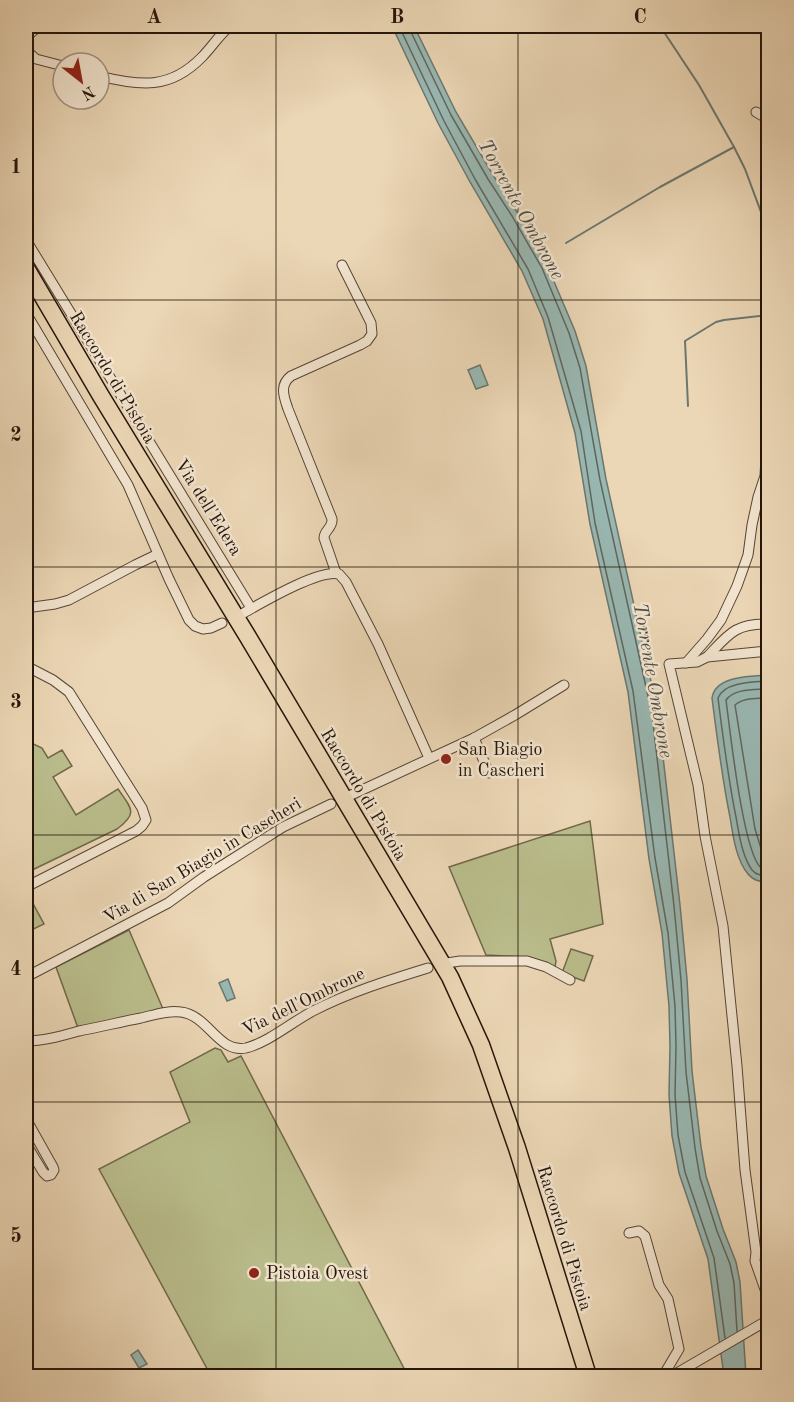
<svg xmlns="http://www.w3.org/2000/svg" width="794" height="1402" font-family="'Old Standard TT',serif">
	<rect width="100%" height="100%" fill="#ebd6b5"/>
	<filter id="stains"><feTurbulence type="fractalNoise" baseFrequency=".00333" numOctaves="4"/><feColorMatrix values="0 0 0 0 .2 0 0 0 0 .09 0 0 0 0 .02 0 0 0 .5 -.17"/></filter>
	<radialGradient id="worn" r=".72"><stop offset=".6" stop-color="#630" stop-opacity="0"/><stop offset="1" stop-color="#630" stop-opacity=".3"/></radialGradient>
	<g fill="#babd8c" stroke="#70694a" stroke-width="1.5">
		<path d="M29 742 42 748 48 758 62 750 72 766 53 777 76 815 118 789C131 808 139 813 117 829L26 873V749Z"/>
		<path d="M590 821 603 924 550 939 556 961 555 967 527 957 486 955 449 867Z"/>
		<path d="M27 896 30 898 44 924 27 932 29 936 26 938V897Z"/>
		<path d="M129 930 163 1009 78 1028 56 967Z"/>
		<path d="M571 949 593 956 584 981 562 973Z"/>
		<path d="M215 1048 221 1050 228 1062 241 1056 408 1376H211L99 1169 190 1122 170 1072Z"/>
	</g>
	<g fill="#99b8b3" stroke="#6b776f" stroke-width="1.5">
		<path d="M392 26H414L456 112 493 175 517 212 547 265 575 331 586 366 606 479 658 713 680 905 687 979 692 1071 701 1147 706 1176 723 1229 736 1262 740 1282 746 1376H724L708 1259 679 1173 672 1136 669 1095 670 1046 669 1006 662 933 649 859 628 692 590 524 575 433 543 319 522 271 470 182 438 123Z"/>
		<path d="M480 365 488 385 476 389 468 370Z"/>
		<path d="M768 675V881C760 882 754 881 748 874 736 860 733 835 730 817 722 778 717 738 712 698 715 676 751 676 768 675Z"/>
		<path d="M228 979 235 998 227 1001 219 983Z"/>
		<path d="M138 1350 147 1364 139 1368 131 1355Z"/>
	</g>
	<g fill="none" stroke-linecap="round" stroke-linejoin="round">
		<g stroke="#5f665e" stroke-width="1.5">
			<path d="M399 26 444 121 475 179 528 269 548 317 581 431 595 523 633 691 655 858 668 933 675 1006 676 1046 675 1095 678 1135 685 1172 714 1258 725 1338"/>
			<path d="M409 26 410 30 451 115 488 179 512 216 542 268 569 333 580 368 600 480 652 714 674 906 681 980 686 1072 695 1148 700 1178 717 1231 730 1264 734 1283 737 1331"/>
			<path d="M768 681C753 682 724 682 718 698 723 738 728 778 736 817 739 834 742 856 752 870 757 876 762 875 768 875"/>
			<path d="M768 689C754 690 735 688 726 700 730 730 743 852 761 868L768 867"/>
			<path d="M768 698C757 699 744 697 735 705L755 829 764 858H768"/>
		</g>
		<g stroke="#6b776f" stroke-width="2">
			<path d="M660 26 699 85 734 147 745 169 768 231"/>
			<path d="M566 243 660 187 734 147"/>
			<path d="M688 406 685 341 716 322 724 320 768 315"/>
		</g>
		<g stroke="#564534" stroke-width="11">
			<g id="minor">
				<path d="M26 37 39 26"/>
				<path d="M26 50 36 59 63 66"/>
				<path d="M99 76C140 86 170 90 202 57 212 47 219 35 230 26"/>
				<path d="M756 112 768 119"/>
				<path d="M26 240 251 608"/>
				<path d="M26 313 128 485 169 579 189 620 195 626 203 629 211 628 222 623"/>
				<path d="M336 573 324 538C324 530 333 528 332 519L288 409C284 397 279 385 291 376L360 345 367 341 372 334 371 323 342 265"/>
				<path d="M26 608 55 604 69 600 135 565 158 554"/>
				<path d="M240 615C260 604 318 569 339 574L346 582 378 644 429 758"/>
				<path d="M768 624C735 623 728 635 707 657L697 662 669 664 698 785 705 836 723 926 737 1066 745 1170 756 1252 755 1261 768 1298"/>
				<path d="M707 657 768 651"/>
				<path d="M686 663 707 639 721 620 737 586 748 555 752 525 758 497 765 476 768 419"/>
				<path d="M26 666 53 680 69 692 142 808 146 820 142 826 136 831 26 887"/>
				<path d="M474 738 489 773"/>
				<path d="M349 796 474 738 515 715 564 685"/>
				<path d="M447 963 460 961H527L546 967 570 980"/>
				<path d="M26 977 168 903 204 877 283 827 331 804"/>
				<path d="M26 1041C44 1041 61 1036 79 1031 100 1027 120 1022 141 1018 154 1015 168 1010 181 1012 208 1015 219 1054 246 1048 269 1042 292 1022 313 1011 350 992 389 980 428 968"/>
				<path d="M26 1119 53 1167 54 1170 51 1175 47 1176 43 1172 26 1144"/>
				<path d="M629 1233 639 1231 645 1236 659 1285 668 1299 679 1349 663 1376"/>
				<path d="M672 1376 768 1320"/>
			</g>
		</g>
		<g stroke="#251509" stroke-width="19">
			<path id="trunk" d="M26 268 101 396 248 637 450 977 481 1045 517 1148 588 1376"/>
		</g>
		<use href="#minor" stroke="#f2e4cf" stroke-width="9"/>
		<use href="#trunk" stroke="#ebd6b5" stroke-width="16"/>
	</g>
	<path fill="none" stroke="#251509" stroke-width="1.5" stroke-opacity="0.55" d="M276 26V1376M518 26V1376M26 300H768M26 567H768M26 835H768M26 1102H768"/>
	<g fill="#8f2418" stroke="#f2e4cf" stroke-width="2">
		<circle cx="446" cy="759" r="6"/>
		<circle cx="254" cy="1273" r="6"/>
	</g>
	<g text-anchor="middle" stroke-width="5" stroke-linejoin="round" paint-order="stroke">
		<g font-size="18" fill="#251509" stroke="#f2e4cf">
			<text transform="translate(113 377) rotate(59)" y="6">Raccordo di Pistoia</text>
			<text transform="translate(209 507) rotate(58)" y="6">Via dell'Edera</text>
			<text transform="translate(364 794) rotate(59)" y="6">Raccordo di Pistoia</text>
			<text transform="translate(202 860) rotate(-31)" y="6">Via di San Biagio in Cascheri</text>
			<text transform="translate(303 1001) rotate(-26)" y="6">Via dell'Ombrone</text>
			<text transform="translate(565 1238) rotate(73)" y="6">Raccordo di Pistoia</text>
		</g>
		<g font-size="18" fill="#251509" stroke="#f2e4cf" text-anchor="start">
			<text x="458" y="755">San Biagio<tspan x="458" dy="21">in Cascheri</tspan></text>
			<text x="266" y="1279">Pistoia Ovest</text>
		</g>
		<g font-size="20" font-style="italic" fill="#4e4e44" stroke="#f2e4cf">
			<text transform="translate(522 209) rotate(61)" y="7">Torrente Ombrone</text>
			<text transform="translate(654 680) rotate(80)" y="7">Torrente Ombrone</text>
		</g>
	</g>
	<rect width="794" height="1402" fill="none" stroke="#ebd6b5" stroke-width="66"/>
	<g transform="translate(81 81) rotate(149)"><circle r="28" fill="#f2e4cf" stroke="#a09180" stroke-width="1.5"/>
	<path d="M0-4.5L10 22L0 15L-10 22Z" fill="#8f2418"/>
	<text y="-9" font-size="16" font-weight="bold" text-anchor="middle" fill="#251509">N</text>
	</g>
	<rect x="33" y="33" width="728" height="1336" fill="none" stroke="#251509" stroke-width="2"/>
	<g font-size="20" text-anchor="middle" font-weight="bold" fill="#251509">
		<text x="154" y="23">A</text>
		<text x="397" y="23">B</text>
		<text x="640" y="23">C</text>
		<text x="16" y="173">1</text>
		<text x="16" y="441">2</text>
		<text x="16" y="708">3</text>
		<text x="16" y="975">4</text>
		<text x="16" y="1242">5</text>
	</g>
	<rect width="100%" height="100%" filter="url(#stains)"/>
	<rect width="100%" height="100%" fill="url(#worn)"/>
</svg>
